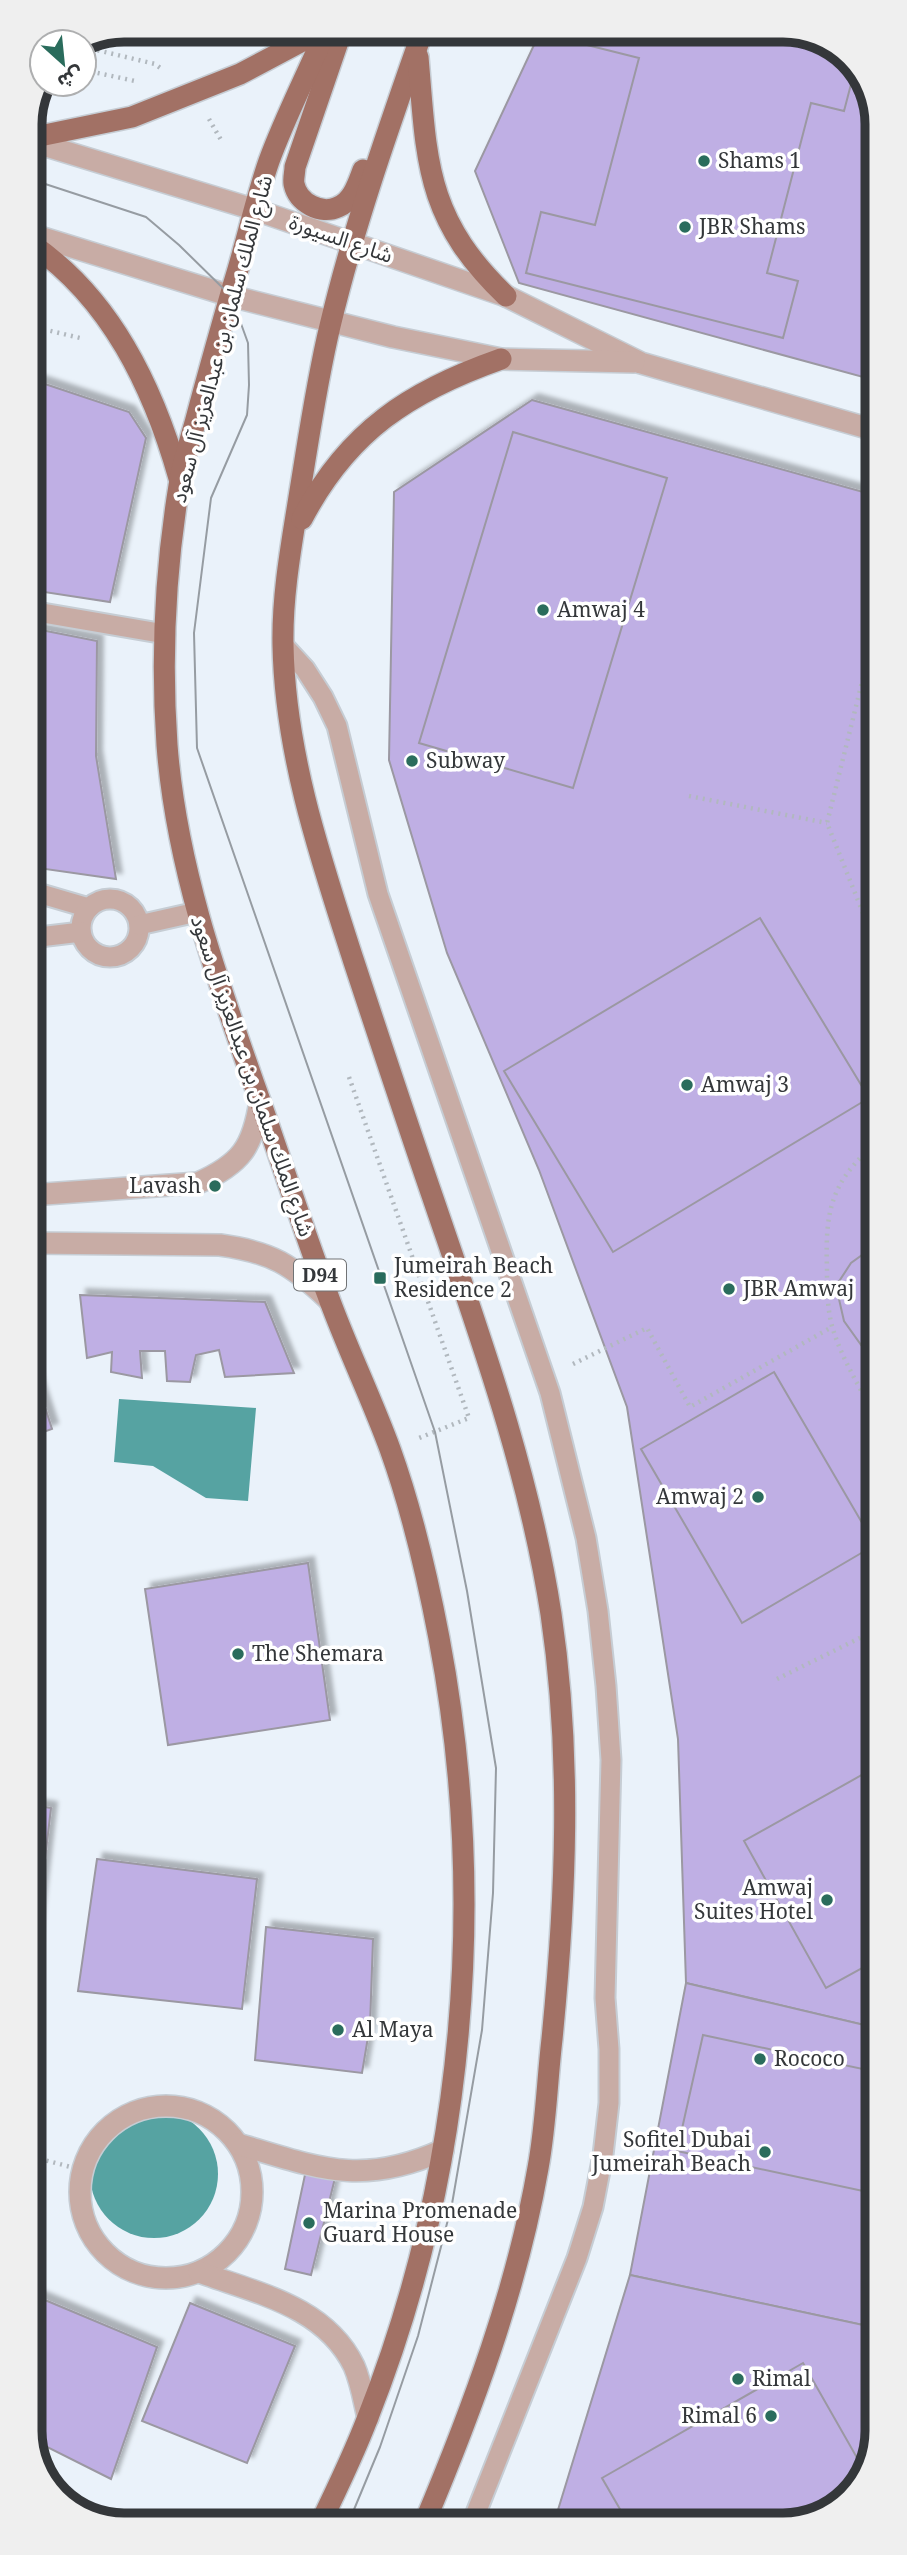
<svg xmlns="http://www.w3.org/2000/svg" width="907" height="2555" font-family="'Noto Serif','Noto Sans Arabic',serif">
	<defs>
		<filter id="shadow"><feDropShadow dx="6" dy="-6" stdDeviation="2" flood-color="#0004"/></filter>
	</defs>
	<rect width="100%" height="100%" fill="#eaf2fa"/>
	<g fill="#56a3a2">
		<path d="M119 1399 256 1408 248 1501 206 1498 153 1466 114 1462Z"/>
		<circle cx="154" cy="2174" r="64"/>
	</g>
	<g fill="#bfafe4" stroke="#9b98a2" stroke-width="2" filter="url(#shadow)">
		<path d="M541 30H789L845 53 874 99V380L519 283 475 171Z"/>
		<path d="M586 30H784L845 53 855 69 844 111 811 103 767 273 798 281 783 338 526 273 541 212 595 225 639 58 583 44Z"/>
		<path d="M30 379 129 412 146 438 110 602 31 590Z"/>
		<path d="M532 400 874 495 877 2028 686 1983 678 1739 627 1407 539 1170 447 953 389 760 394 492Z"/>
		<path d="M513 432 667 478 573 788 419 743Z"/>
		<path d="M31 628 97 641 96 756 116 879 31 867Z"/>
		<path d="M760 918 869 1098 613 1252 504 1071Z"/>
		<path d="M876 1227V1242L868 1232Z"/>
		<path d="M876 1245V1360L864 1349 844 1321 836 1286 851 1263Z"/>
		<path d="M80 1295 265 1302 294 1373 225 1377 219 1350 196 1355 190 1382 167 1381 165 1351H140L142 1378 111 1372 112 1352 87 1358Z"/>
		<path d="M32 1367 52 1429 32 1436Z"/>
		<path d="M774 1372 875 1545 742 1623 641 1449Z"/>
		<path d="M308 1563 330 1720 168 1745 145 1589Z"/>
		<path d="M876 1767 877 1960 826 1988 744 1841Z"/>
		<path d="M32 1805 51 1808 34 1952H32Z"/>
		<path d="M97 1859 257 1879 242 2009 78 1991Z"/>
		<path d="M266 1927 373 1939 370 2025 362 2073 255 2060Z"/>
		<path d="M686 1983 877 2028V2328L630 2275Z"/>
		<path d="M703 2035 877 2072V2194L677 2151Z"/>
		<path d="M306 2170 335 2178 311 2275 285 2269Z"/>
		<path d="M630 2275 877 2328V2431L857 2489 808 2522 554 2523Z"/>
		<path d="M33 2295 157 2347 111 2479 33 2440Z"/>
		<path d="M190 2303 295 2346 247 2463 142 2421Z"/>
		<path d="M803 2363 864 2470 857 2489 808 2522 628 2523 602 2478Z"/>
	</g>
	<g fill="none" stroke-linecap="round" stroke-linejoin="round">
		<g stroke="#c6cdd4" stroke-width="23">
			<g id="lane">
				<path d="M31 611 165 634"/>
				<path d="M283 645 305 669 323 697 337 726 378 894 550 1393 586 1538 598 1611 606 1686 611 1760 605 1998 609 2049V2103L603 2155 593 2207 577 2258 472 2523"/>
				<path d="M31 891 89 908"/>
				<circle cx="110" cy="928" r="29"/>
				<path d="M139 925 197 912"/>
				<path d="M31 938 81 932"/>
			</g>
		</g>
		<g stroke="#c6cdd4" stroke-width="24">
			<g id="street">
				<path d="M30 141 256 210 506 296 641 363 874 430"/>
				<path d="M30 234 231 296 393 337 501 359 634 362"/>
				<path d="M31 1195 198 1183C241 1164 253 1147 260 1101"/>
				<path d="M31 1243 220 1245C272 1252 292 1265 329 1300"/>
				<circle cx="166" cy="2192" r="86"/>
				<path d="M238 2144C318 2168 362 2187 443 2150"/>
				<path d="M199 2272C256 2293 325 2306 354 2366 361 2382 364 2401 368 2418"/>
			</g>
		</g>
		<g stroke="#c6cdd4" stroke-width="24">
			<g id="primary">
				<path d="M342 30 295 167C295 172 293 179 294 184 298 203 321 215 338 207 353 201 358 183 363 170"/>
				<path d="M423 30C389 127 354 225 330 326 317 380 309 436 300 491 292 542 282 593 283 645 285 753 320 857 353 959 380 1041 407 1123 435 1204 481 1339 529 1472 551 1614 572 1756 566 1897 552 2039 547 2082 546 2125 538 2168 517 2289 472 2410 424 2524"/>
				<path d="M418 57C427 162 425 218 506 296"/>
				<path d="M30 138 132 117 240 74 323 30"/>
				<path d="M30 243C111 298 153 387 179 478"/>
				<path d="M302 519C348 431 410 391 501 359"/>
				<path d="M320 2524C337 2489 354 2454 368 2417 465 2172 488 1897 439 1638 427 1575 412 1510 390 1449 371 1397 346 1346 327 1293 301 1224 279 1153 254 1084 215 974 176 863 167 745 161 659 165 572 179 486 182 465 189 444 195 423 207 377 220 332 233 286 246 245 255 201 269 161 285 117 308 73 326 30"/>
			</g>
		</g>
		<g stroke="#b1b8be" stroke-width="4.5" stroke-dasharray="2 5" stroke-linecap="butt">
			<path d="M84 47 155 64 163 70"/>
			<path d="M84 70 135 81"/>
			<path d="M209 119 221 140"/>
			<path d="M30 326 80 338"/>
			<path d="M875 630 827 823 875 943"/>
			<path d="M689 796 827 823"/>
			<path d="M349 1077 469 1418 419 1438"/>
			<path d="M875 1144C831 1182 825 1211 827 1268 827 1287 827 1307 832 1326 841 1358 861 1389 876 1418"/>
			<path d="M573 1364 647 1328 690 1407 832 1327"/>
			<path d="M777 1679 876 1630"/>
			<path d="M33 2157 82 2170"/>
		</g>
		<use href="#lane" stroke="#c8aca5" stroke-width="19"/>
		<use href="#street" stroke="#c8aca5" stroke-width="21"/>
		<use href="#primary" stroke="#a27165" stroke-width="21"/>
		<path stroke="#969ca2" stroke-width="2" d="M30 179 146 217 179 245 231 296 248 343 249 385 247 415 211 498 194 633 197 748 435 1432 467 1591 496 1768 493 1893 482 2030 452 2204 418 2336 380 2447 348 2524"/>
	</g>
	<g fill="#2a6c5c" stroke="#fff" stroke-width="2.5">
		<circle cx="704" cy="161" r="7"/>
		<circle cx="685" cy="227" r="7"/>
		<circle cx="543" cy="610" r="7"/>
		<circle cx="412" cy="761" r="7"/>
		<circle cx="687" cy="1085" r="7"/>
		<circle cx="215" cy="1186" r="7"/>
		<rect x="373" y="1271" width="14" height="14" rx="3.5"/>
		<circle cx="729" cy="1289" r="7"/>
		<circle cx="758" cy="1497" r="7"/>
		<circle cx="238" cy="1654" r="7"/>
		<circle cx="827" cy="1900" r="7"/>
		<circle cx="338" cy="2030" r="7"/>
		<circle cx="760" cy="2059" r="7"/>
		<circle cx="765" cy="2152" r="7"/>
		<circle cx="309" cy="2223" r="7"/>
		<circle cx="738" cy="2379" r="7"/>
		<circle cx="771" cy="2416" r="7"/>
	</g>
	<g text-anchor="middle" stroke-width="7" stroke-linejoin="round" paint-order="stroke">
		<rect fill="#fff" stroke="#717375" stroke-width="2" x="294" y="1259.5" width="52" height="31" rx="5"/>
		<g font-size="19" font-weight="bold" fill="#34373a">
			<text x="320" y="1282">D94</text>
		</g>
		<g font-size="21" fill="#34373a" stroke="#fff" text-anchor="start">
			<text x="718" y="168">Shams 1</text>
			<text x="699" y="234">JBR Shams</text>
			<text x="557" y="617">Amwaj 4</text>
			<text x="426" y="768">Subway</text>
			<text x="701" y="1092">Amwaj 3</text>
			<text x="201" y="1193" text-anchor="end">Lavash</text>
			<text x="394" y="1273">Jumeirah Beach<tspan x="394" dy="24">Residence 2</tspan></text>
			<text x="743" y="1296">JBR Amwaj</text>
			<text x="744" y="1504" text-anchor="end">Amwaj 2</text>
			<text x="252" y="1661">The Shemara</text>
			<text x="813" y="1895" text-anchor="end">Amwaj<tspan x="813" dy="24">Suites Hotel</tspan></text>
			<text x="352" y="2037">Al Maya</text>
			<text x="774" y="2066">Rococo</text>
			<text x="751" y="2147" text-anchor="end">Sofitel Dubai<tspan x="751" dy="24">Jumeirah Beach</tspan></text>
			<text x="323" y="2218">Marina Promenade<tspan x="323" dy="24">Guard House</tspan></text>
			<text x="752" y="2386">Rimal</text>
			<text x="757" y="2423" text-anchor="end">Rimal 6</text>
		</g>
		<g font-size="21" fill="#34373a" stroke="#fff">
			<text transform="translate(341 239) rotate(19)" y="7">شارع السيورة</text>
			<text transform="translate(222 339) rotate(-75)" y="7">شارع الملك سلمان بن عبدالعزيز آل سعود</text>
			<text transform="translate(252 1076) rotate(71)" y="7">شارع الملك سلمان بن عبدالعزيز آل سعود</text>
		</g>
	</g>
	<path d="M0 0H907V2555H0ZM124 42H783A82 82 0 0 1 865 124V2431A82 82 0 0 1 783 2513H124A82 82 0 0 1 42 2431V124A82 82 0 0 1 124 42Z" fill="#efefef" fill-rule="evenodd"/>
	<path fill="none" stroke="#34373a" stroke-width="9" d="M124 42H783A82 82 0 0 1 865 124V2431A82 82 0 0 1 783 2513H124A82 82 0 0 1 42 2431V124A82 82 0 0 1 124 42Z"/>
	<g transform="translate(63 63) rotate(153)"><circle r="33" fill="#ffffff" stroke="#aeafb0" stroke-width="2"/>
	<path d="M0-5L12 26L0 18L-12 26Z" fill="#2a6c5c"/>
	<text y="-10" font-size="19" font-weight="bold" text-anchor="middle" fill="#34373a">ش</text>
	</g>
</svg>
